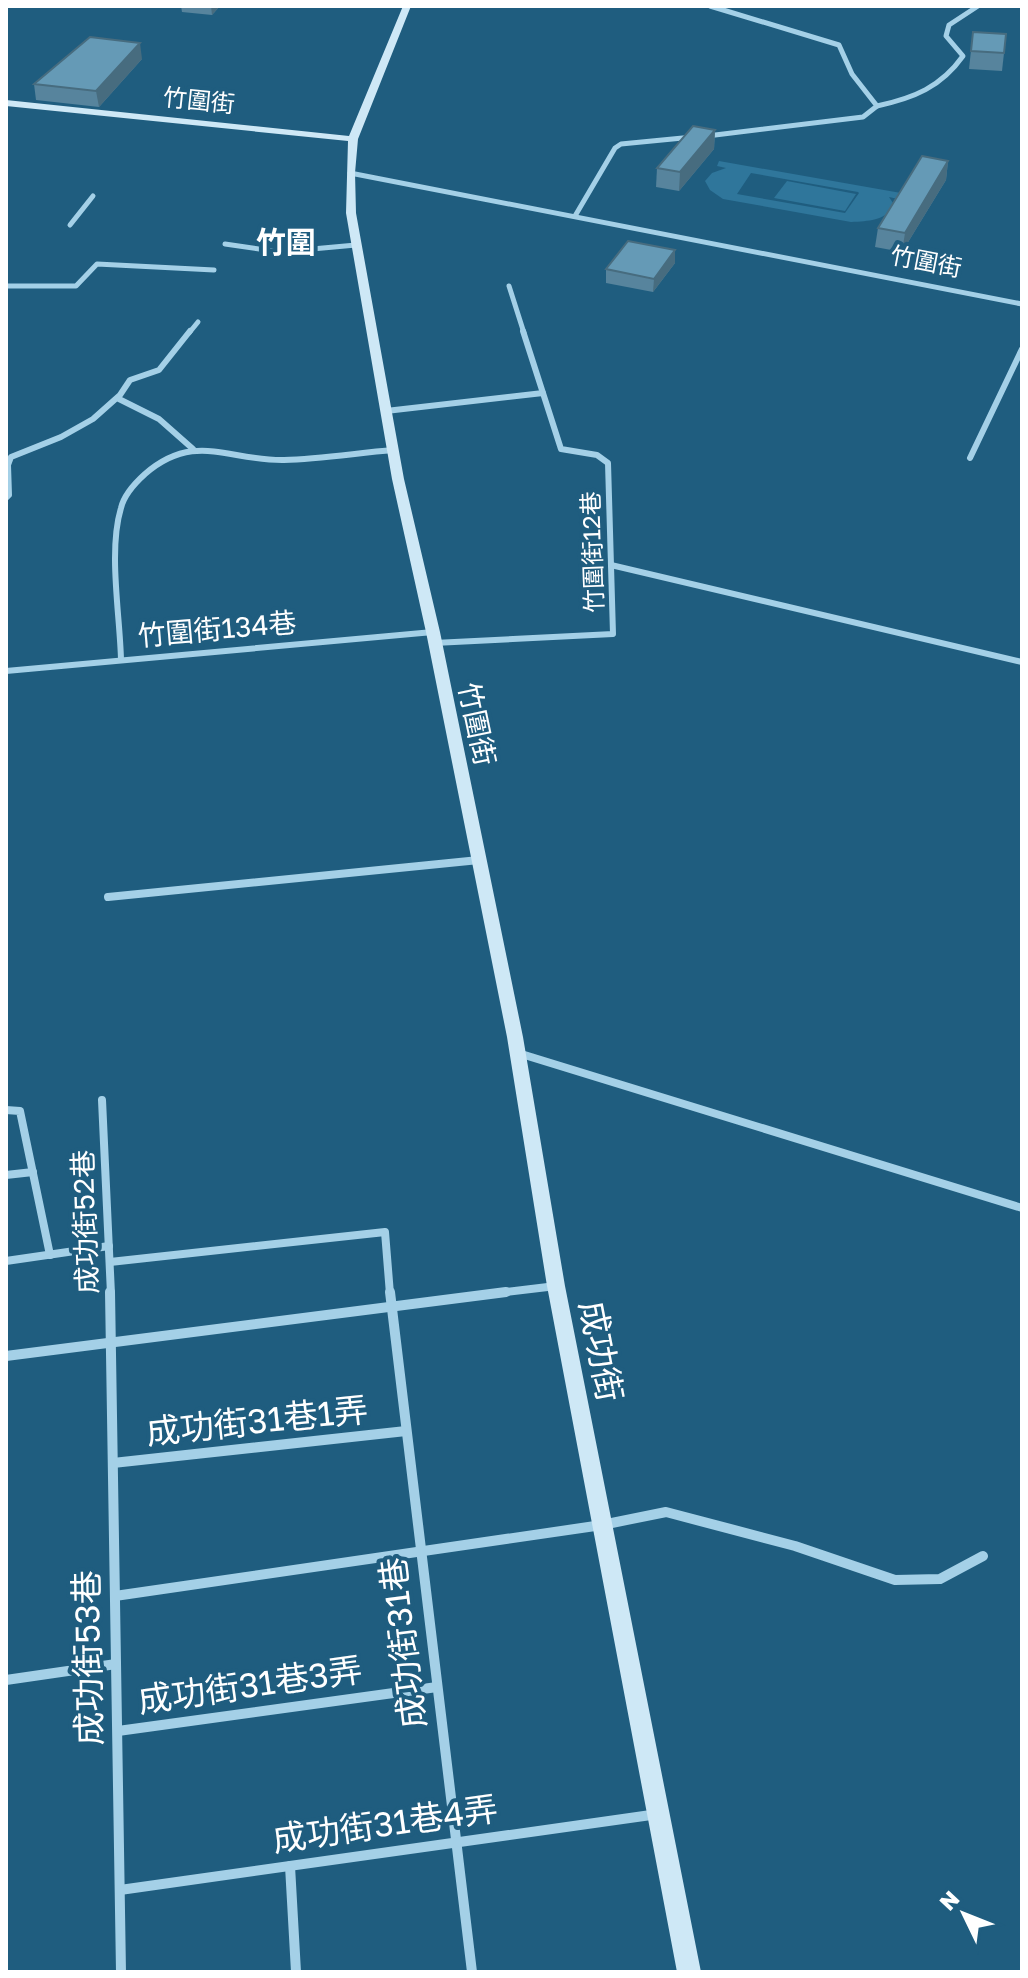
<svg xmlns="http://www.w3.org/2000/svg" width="1028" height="1978" font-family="'Golos Text','Noto Sans TC',sans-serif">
	<rect width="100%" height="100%" fill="#1f5d7f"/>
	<g fill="#2f769b" fill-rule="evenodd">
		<path d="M719 161 901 193 898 199 889 197 895 206C883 221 869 221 851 222L723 199 710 190 705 181 712 173 726 168 717 166ZM751 173 858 192 859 193 845 213 737 194Z"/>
		<path d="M787 181 856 194 845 211 774 198Z"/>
	</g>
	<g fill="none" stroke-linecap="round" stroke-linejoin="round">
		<g stroke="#a4d0e7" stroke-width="5">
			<path d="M877 106C914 98 941 87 963 56L946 36 949 25 978 6"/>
			<path d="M707 136 863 117 877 106 852 74 839 45 710 6"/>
			<path d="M350 173 1022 304"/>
			<path d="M575 216 615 148 621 144 693 137"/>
			<path d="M70 225 93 196"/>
			<path d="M225 244 279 252 356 245"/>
			<path d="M6 286H76L97 264 214 270"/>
			<path d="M509 286 524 333"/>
			<path d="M189 333 198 322"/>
		</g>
		<g stroke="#a4d0e7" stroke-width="6">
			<path d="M119 399 159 419 193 449"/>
			<path d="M386 411 543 393"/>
			<path d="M970 458 1022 349"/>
			<path d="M6 498 9 495 8 465 11 457 61 437 93 419 120 395 130 380 159 370 190 331"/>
			<path d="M611 565 1022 662"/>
			<path d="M434 643 613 634 608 463 597 455 561 449 523 331"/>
			<path d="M121 660C120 615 108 551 121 508 124 495 135 483 145 474 195 431 228 461 284 460 320 459 357 453 393 450"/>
			<path d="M6 671 433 632"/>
		</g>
		<g stroke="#a4d0e7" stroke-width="8">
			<path d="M108 897 479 860"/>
			<path d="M518 1053 1022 1208"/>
			<path d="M102 1100 111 1294"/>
			<path d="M6 1110 20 1111 50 1255"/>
			<path d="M6 1175 33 1172"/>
			<path d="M6 1261 109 1246"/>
			<path d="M110 1262 385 1232 390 1294"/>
			<path d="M490 1294 556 1286"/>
		</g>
		<g stroke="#a4d0e7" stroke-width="10">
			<path d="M110 1292 121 1972"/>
			<path d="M390 1292 472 1972"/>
			<path d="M6 1356 506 1292"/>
			<path d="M113 1463 406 1431"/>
			<path d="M115 1596 602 1525 666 1512 795 1546 895 1580 940 1579 983 1556"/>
			<path d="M6 1680 116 1664"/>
			<path d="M118 1731 437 1687"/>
			<path d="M290 1866 296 1972"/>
			<path d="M120 1890 658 1814"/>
		</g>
		<path fill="#cee8f6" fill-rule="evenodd" d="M403 6H411L358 139 355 173 356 213 404 479 440 632 523 1037 565 1286 701 1972H677L547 1286 507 1037 426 632 392 479 346 213 348 141 6 106V100L349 136Z"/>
	</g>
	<g fill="#57849d">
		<path d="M181 6H220L212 15 182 12Z"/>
		<path d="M973 32 1004 53 1002 71 969 69Z"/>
		<path d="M142 59 99 107 36 100 34 84Z"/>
		<path d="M715 130 714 149 679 191 656 187 657 168Z"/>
		<path d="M948 161 946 180 902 252 875 247 878 228Z"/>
		<path d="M675 250V263L653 292 606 283V269Z"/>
	</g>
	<g fill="#476c7f">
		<path d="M211 6H220L212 15Z"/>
		<path d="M140 43 142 59 99 107 96 91Z"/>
		<path d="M715 130 714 149 679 191 680 172Z"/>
		<path d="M948 161 946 180 902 252 905 233Z"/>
		<path d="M675 250V263L653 292 654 279Z"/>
	</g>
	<g fill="#659ab6" stroke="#476c7f" stroke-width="2">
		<path d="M973 32 1006 34 1004 53 971 51Z"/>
		<path d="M90 37 140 43 96 91 34 84Z"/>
		<path d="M693 126 715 130 680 172 657 168Z"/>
		<path d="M922 156 948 161 905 233 878 228Z"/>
		<path d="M628 241 675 250 654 279 606 269Z"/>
	</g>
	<g text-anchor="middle" stroke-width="8" stroke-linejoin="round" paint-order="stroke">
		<g font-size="24" fill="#fff" stroke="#1f5d7f">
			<text transform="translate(199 101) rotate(6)" y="8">竹圍街</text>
			<text transform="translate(926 262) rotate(11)" y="8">竹圍街</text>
			<text transform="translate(593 552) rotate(-92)" y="8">竹圍街12巷</text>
		</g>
		<g font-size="28" fill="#fff" stroke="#1f5d7f">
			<text transform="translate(217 629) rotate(-5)" y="10">竹圍街134巷</text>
			<text transform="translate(477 724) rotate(78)" y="10">竹圍街</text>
			<text transform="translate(85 1222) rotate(-92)" y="10">成功街52巷</text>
		</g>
		<g font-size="30" font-weight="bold" fill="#fff" stroke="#1f5d7f">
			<text x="286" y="253">竹圍</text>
		</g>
		<g font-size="34" fill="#fff" stroke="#1f5d7f">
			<text transform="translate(601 1351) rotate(79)" y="12">成功街</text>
			<text transform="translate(257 1421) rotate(-6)" y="12">成功街31巷1弄</text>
			<text transform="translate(403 1643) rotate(-97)" y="12">成功街31巷</text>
			<text transform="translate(88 1658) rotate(-91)" y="12">成功街53巷</text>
			<text transform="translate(250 1685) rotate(-8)" y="12">成功街31巷3弄</text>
			<text transform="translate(385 1824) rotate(-8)" y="12">成功街31巷4弄</text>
		</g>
	</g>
	<rect width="1028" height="1978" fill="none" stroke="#ffffff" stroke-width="16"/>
	<g transform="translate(964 1914) rotate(313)" stroke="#1f5d7f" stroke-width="6" paint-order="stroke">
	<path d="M0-6L14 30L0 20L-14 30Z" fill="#ffffff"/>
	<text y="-12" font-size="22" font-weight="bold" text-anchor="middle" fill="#ffffff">N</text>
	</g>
</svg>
